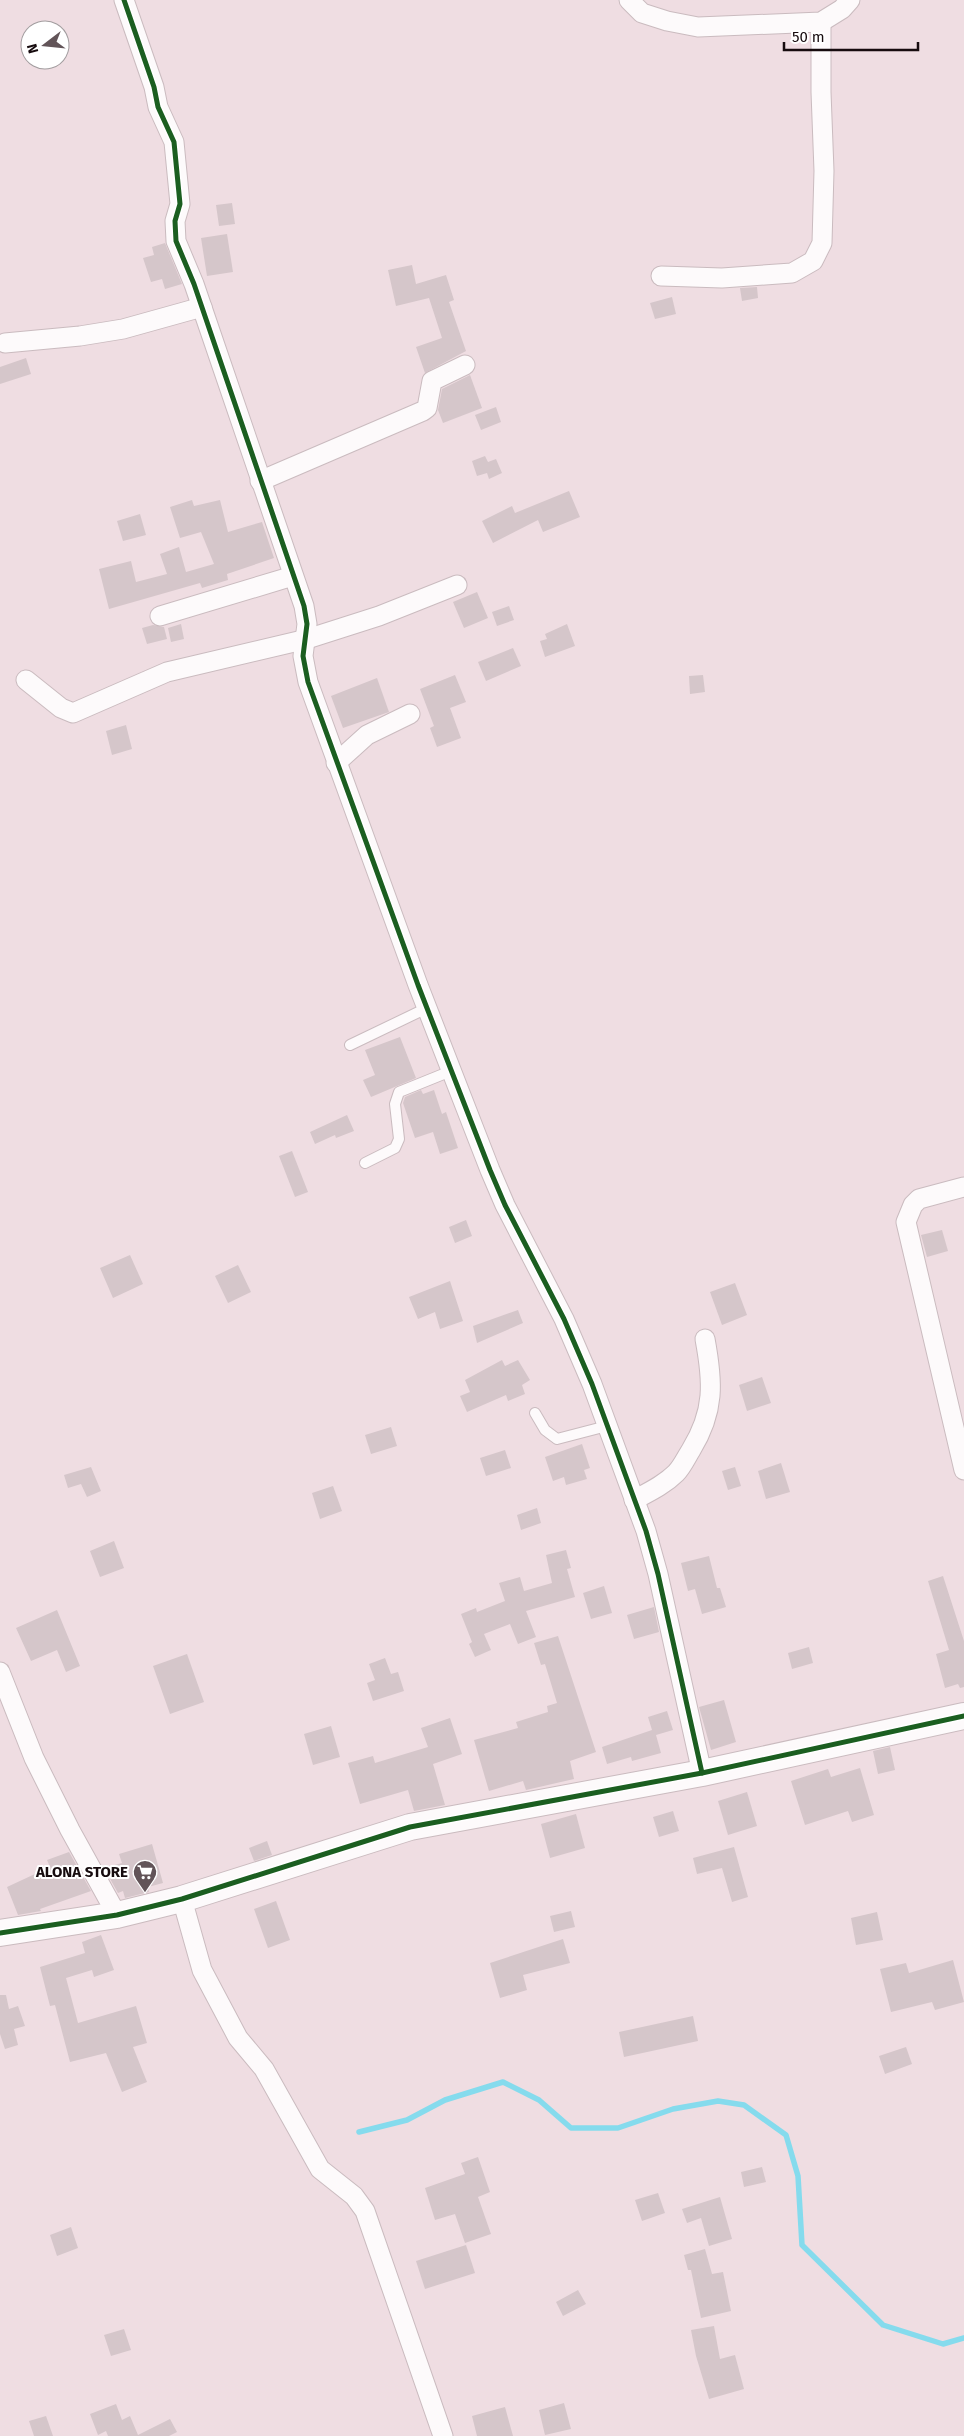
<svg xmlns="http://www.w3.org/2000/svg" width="964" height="2436" font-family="'Fira Sans',sans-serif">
	<rect width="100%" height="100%" fill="#efdde2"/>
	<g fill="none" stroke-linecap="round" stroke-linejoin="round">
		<path stroke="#85dbed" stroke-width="5.5" d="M359 2132 407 2120 445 2100 503 2082 539 2100 571 2128H618L673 2109 718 2101 744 2105 786 2135 798 2176 802 2245 883 2325 943 2344 964 2338"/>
	</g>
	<g fill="#d5c6ca">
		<path d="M232 203 235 224 219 226 216 205Z"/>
		<path d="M227 234 233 272 207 276 201 238Z"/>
		<path d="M165 243 182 284 165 289 162 279 151 282 143 258 154 255 152 247Z"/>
		<path d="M412 265 416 284 446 275 454 300 449 302 466 351 425 373 416 347 442 338 429 298 396 306 388 270Z"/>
		<path d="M757 287 758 298 742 301 740 288Z"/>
		<path d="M672 297 676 314 655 319 650 303Z"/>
		<path d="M26 358 31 374 0 384V367Z"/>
		<path d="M470 375 482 408 443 423 438 410 442 389Z"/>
		<path d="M496 407 501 422 481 430 475 415Z"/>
		<path d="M485 456 488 462 496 459 502 473 489 479 487 473 477 476 472 461Z"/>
		<path d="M569 491 580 517 543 532 538 520 493 543 482 521 512 506 515 513Z"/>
		<path d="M192 500 194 506 220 500 228 532 262 522 274 558 227 574 228 580 202 588 200 583 109 609 99 569 131 561 136 582 167 574 160 554 179 547 186 572 214 564 201 532 180 538 170 507Z"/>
		<path d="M140 514 146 535 123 541 117 521Z"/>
		<path d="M477 592 488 618 464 628 453 602Z"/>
		<path d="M509 606 514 620 497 626 492 612Z"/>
		<path d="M181 624 184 639 171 642 168 628Z"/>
		<path d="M567 624 575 646 545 657 540 641 547 639 545 634Z"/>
		<path d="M153 625 164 627 167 639 147 644 142 628Z"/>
		<path d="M513 648 521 666 486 681 478 662Z"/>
		<path d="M455 675 466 702 450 708 461 738 437 747 430 728 434 726 420 689Z"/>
		<path d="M703 675 705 692 690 694 689 676Z"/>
		<path d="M377 678 389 712 343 728 331 696Z"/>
		<path d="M126 725 132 749 112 755 106 731Z"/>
		<path d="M400 1037 416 1078 371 1097 363 1080 375 1075 365 1050Z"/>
		<path d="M421 1090 423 1094 434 1090 442 1114 446 1112 458 1148 440 1154 433 1132 415 1138 403 1103 405 1097Z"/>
		<path d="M347 1115 354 1131 336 1138 335 1135 315 1144 310 1132Z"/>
		<path d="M292 1151 308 1192 295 1197 279 1156Z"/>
		<path d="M466 1220 472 1236 455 1243 449 1227Z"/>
		<path d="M942 1230 948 1251 927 1257 921 1235Z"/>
		<path d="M130 1255 143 1284 113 1298 100 1268Z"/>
		<path d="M238 1265 251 1292 228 1303 215 1276Z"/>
		<path d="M450 1281 463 1321 440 1329 435 1312 418 1319 409 1297Z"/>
		<path d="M735 1283 747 1315 722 1325 710 1292Z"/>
		<path d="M518 1310 523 1323 477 1343 473 1326Z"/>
		<path d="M502 1360 505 1366 518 1360 530 1380 522 1385 525 1394 508 1401 506 1395 467 1412 460 1396 470 1392 465 1380Z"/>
		<path d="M762 1377 771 1403 747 1411 739 1385Z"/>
		<path d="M391 1427 397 1446 371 1454 365 1435Z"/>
		<path d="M582 1444 590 1468 584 1470 587 1479 566 1485 564 1477 553 1481 545 1457Z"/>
		<path d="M505 1450 511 1468 486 1476 480 1458Z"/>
		<path d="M781 1463 790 1492 766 1499 758 1471Z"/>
		<path d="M91 1467 101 1491 87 1497 81 1484 68 1488 64 1475Z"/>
		<path d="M735 1467 741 1486 728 1490 722 1471Z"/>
		<path d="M333 1486 342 1511 320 1519 312 1493Z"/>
		<path d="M537 1508 541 1523 521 1530 517 1515Z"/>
		<path d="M114 1541 124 1568 100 1577 90 1551Z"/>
		<path d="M566 1550 571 1568 567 1569 575 1597 526 1611 536 1637 518 1644 510 1624 484 1634 491 1650 475 1657 469 1644 472 1642 461 1614 476 1608 477 1612 505 1601 499 1583 520 1577 524 1591 552 1583 546 1555Z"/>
		<path d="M709 1556 717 1588H720L726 1607 702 1614 695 1589 688 1591 681 1563Z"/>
		<path d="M943 1576 964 1641V1687L960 1688 958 1684 945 1688 936 1654 949 1650 928 1581Z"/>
		<path d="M604 1586 612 1613 591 1619 583 1593Z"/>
		<path d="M654 1607 659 1632 634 1639 627 1615Z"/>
		<path d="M57 1610 80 1666 66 1672 57 1650 31 1661 16 1628Z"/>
		<path d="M558 1636 596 1752 570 1761 574 1779 526 1790 523 1781 489 1791 474 1740 518 1728 516 1722 548 1712 547 1706 557 1703 545 1664 541 1665 534 1643Z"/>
		<path d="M809 1647 813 1663 792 1669 788 1653Z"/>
		<path d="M187 1654 204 1702 170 1714 153 1666Z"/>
		<path d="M385 1658 391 1674 398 1672 404 1691 373 1701 367 1683 375 1680 369 1664Z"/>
		<path d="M724 1700 736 1742 711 1750 699 1707Z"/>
		<path d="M667 1711 673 1730 656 1735 661 1753 632 1761 631 1757 607 1764 602 1747 652 1730 648 1717Z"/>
		<path d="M450 1718 462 1754 433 1764 445 1805 414 1811 408 1790 360 1804 348 1763 373 1756 375 1763 428 1747 421 1728Z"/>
		<path d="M331 1726 340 1757 313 1765 304 1734Z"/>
		<path d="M890 1747 895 1770 878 1774 873 1751Z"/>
		<path d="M860 1768 874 1815 852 1822 848 1811 805 1825 791 1781 828 1769 831 1777Z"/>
		<path d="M747 1792 757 1826 728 1835 718 1801Z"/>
		<path d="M673 1811 679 1831 659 1837 653 1817Z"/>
		<path d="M576 1814 585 1848 550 1858 541 1824Z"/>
		<path d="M267 1841 272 1855 254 1861 249 1848Z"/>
		<path d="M152 1844 163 1883 148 1887 149 1892 125 1898 123 1891 118 1893 104 1868 122 1863 119 1854Z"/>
		<path d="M734 1847 748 1897 732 1902 722 1868 697 1874 693 1858Z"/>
		<path d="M69 1852 91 1891 40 1909 41 1911 18 1915 7 1887 50 1867 47 1860Z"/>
		<path d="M276 1901 290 1940 268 1948 254 1909Z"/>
		<path d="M571 1911 575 1927 554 1932 550 1916Z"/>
		<path d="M877 1912 883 1940 856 1945 851 1918Z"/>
		<path d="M101 1935 114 1970 94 1977 92 1970 66 1978 78 2023 136 2006 147 2043 133 2047 147 2082 122 2092 106 2053 70 2062 55 2005 50 2006 40 1967 85 1953 82 1942Z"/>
		<path d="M563 1939 570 1963 523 1975 527 1990 500 1998 490 1963Z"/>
		<path d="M953 1960 964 2002 935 2010 932 2002 891 2012 880 1969 906 1963 909 1973Z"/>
		<path d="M0 1995H6L9 2009 18 2006 25 2026 14 2029 18 2045 5 2049 0 2034Z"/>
		<path d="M693 2016 698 2041 624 2057 619 2032Z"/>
		<path d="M906 2047 912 2064 885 2074 879 2056Z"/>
		<path d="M478 2157 490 2192 478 2197 491 2234 465 2243 455 2214 435 2220 425 2188 465 2174 461 2163Z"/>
		<path d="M762 2167 766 2182 744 2187 741 2172Z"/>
		<path d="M658 2193 665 2213 642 2221 635 2200Z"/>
		<path d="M720 2197 732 2239 709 2246 701 2218 687 2223 682 2209Z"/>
		<path d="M71 2227 78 2248 57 2256 50 2235Z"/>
		<path d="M466 2245 475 2273 425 2289 416 2261Z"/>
		<path d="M705 2249 712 2274 723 2272 731 2311 701 2318 691 2270H688L684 2255Z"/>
		<path d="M578 2290 586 2304 563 2316 556 2302Z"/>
		<path d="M714 2326 720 2359 735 2355 744 2389 709 2399 696 2356 691 2330Z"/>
		<path d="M124 2329 131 2350 111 2356 104 2335Z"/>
		<path d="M564 2403 571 2429 545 2435 539 2410Z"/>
		<path d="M116 2404 122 2420 130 2416 138 2435 170 2419 177 2432 169 2436H108L106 2431 98 2435 90 2414Z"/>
		<path d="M505 2407 513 2436H477L472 2416Z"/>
		<path d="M46 2416 53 2436H34L29 2421Z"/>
	</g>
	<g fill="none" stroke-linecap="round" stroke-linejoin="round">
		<g stroke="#cabbbf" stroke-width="12">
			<g id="lane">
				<path d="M350 1045 427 1008"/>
				<path d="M365 1163 395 1148 399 1139 395 1104 399 1092 451 1071"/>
				<path d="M535 1413 545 1430 557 1439 607 1426"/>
			</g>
		</g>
		<g stroke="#cabbbf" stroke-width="21">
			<g id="street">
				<path d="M124 0 154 87 158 107 174 142 180 204 175 221 176 241 194 284 304 606 307 624 303 656 308 682 418 985 490 1170 505 1205 564 1319 592 1384 646 1531 658 1574 702 1773"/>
				<path d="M629 0 642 13 667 21 698 27 821 22 842 9 850 0"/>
				<path d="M661 276 722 278 792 273 813 261 822 243 824 171 821 92V22"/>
				<path d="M5 343 80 336 123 329 202 307"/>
				<path d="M260 481 423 411 427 408 432 381 465 365"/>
				<path d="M160 616 293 576"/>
				<path d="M26 680 61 708 73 713 167 672 307 639 379 616 457 585"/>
				<path d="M336 763 367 735 410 714"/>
				<path d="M964 1187 919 1199 913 1205 906 1222 964 1470"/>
				<path d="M634 1500C649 1492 664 1485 676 1473 682 1467 686 1458 691 1450 715 1411 713 1382 705 1339"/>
				<path d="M0 1672 34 1758 70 1830 117 1915"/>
				<path d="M182 1899 202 1970 238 2038 264 2069 320 2169 354 2196 365 2211 443 2436"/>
			</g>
		</g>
		<g stroke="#cabbbf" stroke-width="28">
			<path id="secondary" d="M0 1933 117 1915 182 1899 410 1827 702 1773 964 1716"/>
		</g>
		<use href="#lane" stroke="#fdfafb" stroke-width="10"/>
		<use href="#street" stroke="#fdfafb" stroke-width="19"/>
		<use href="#secondary" stroke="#fdfafb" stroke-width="26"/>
		<g stroke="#fff" stroke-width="8">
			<g id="cycleway">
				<path d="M124 0 154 87 158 107 174 142 180 204 175 221 176 241 194 284 304 606 307 624 303 656 308 682 418 985 490 1170 505 1205 564 1319 592 1384 646 1531 658 1574 702 1773"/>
				<path d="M0 1933 117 1915 182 1899 410 1827 702 1773 964 1716"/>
			</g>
		</g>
		<use href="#cycleway" stroke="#1b5e20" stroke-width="5"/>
	</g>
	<defs>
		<g id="supermarket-pin" transform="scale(1.25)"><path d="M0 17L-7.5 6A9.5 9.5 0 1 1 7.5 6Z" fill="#625458" stroke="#fff"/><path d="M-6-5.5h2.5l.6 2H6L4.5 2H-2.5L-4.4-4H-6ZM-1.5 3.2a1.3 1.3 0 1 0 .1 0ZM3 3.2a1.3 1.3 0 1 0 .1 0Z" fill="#fff"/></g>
	</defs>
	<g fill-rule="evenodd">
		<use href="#supermarket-pin" x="145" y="1872"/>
	</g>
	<g text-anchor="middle" stroke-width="4" stroke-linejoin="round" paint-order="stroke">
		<g font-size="15" font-weight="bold" fill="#160b0e" stroke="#fff" text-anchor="end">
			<text x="128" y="1877">ALONA STORE</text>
		</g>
	</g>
	<g transform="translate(45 45) rotate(254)"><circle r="24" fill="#ffffff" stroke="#a29d9f"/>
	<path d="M0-4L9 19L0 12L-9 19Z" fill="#625458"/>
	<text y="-8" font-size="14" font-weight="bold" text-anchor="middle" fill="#160b0e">N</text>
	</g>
	<path d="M784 42v8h134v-8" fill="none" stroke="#160b0e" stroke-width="2.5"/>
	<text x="792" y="42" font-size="15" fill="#160b0e" stroke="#ffffff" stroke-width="4" paint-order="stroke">50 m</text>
</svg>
